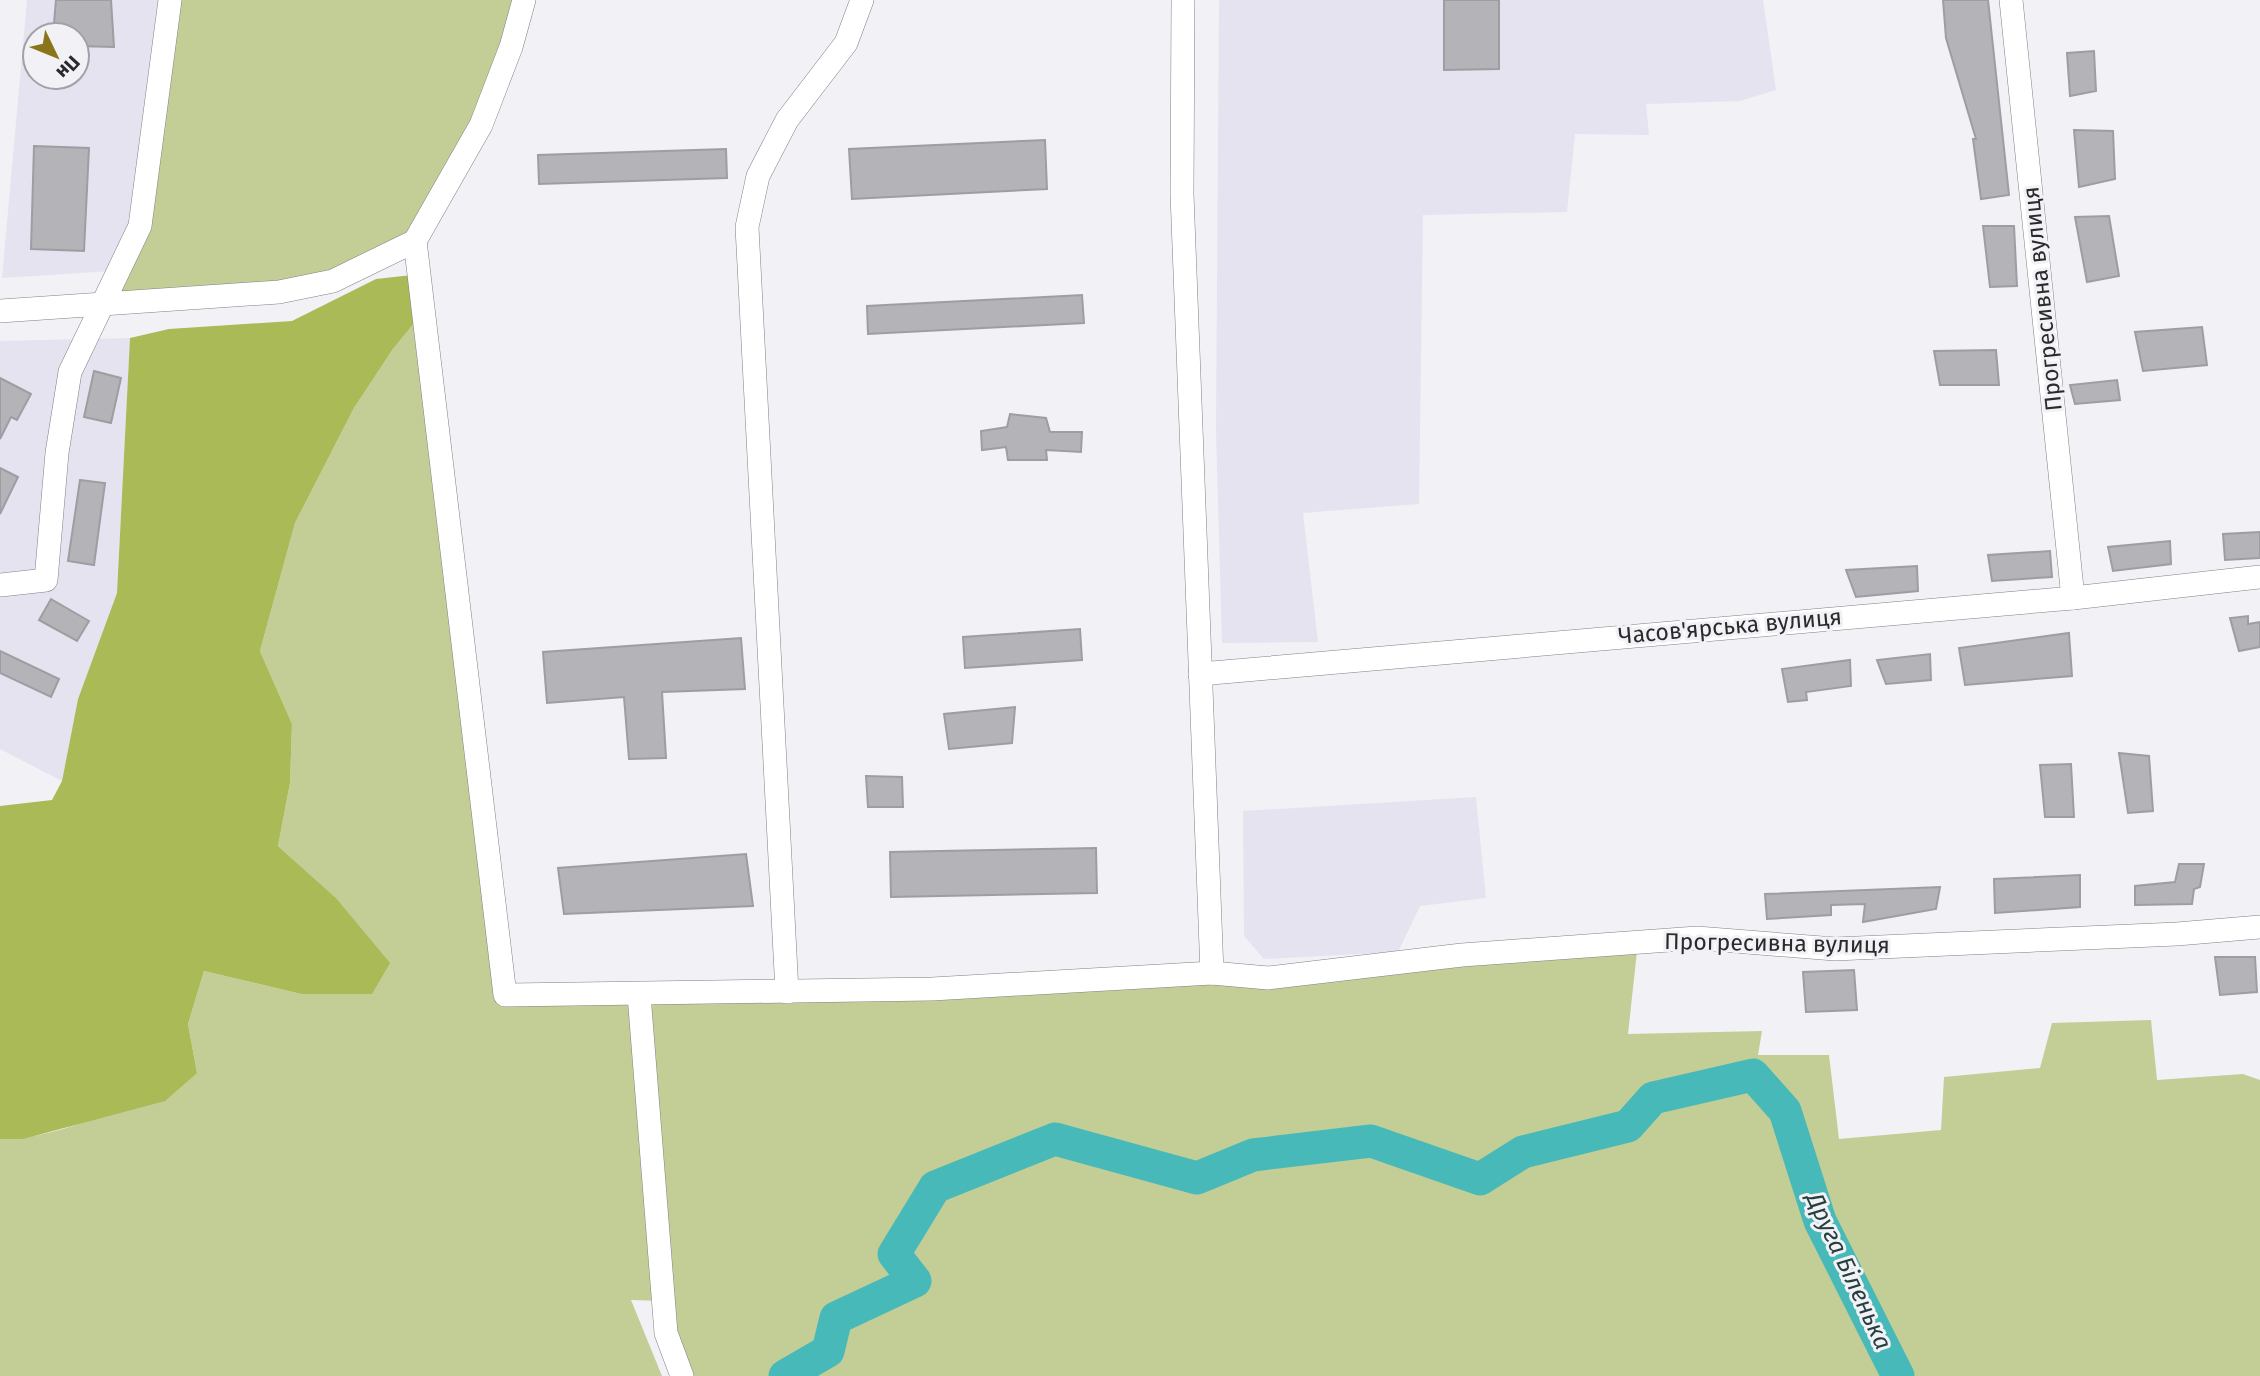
<svg xmlns="http://www.w3.org/2000/svg" width="2260" height="1376" font-family="'Fira Sans',sans-serif">
	<rect width="100%" height="100%" fill="#f2f1f6"/>
	<g fill="#e5e3ef" fill-rule="evenodd">
		<path d="M27 0H159L131 233 112 271 2 278ZM35 35H77V77H35Z"/>
		<path d="M1219 0H1763L1776 90 1740 101 1646 104 1649 135 1575 134 1567 212 1423 215 1419 504 1303 513 1318 642 1222 643 1216 430Z"/>
		<path d="M130 338 117 593 78 699 62 781 0 749V341Z"/>
		<path d="M1476 797 1486 898 1420 906 1398 952 1264 959 1244 936 1243 811Z"/>
	</g>
	<g fill="#c2ce95">
		<path d="M170 0H524L511 47 415 241 333 281 101 305 140 226Z"/>
		<path d="M420 316 505 995 1212 973 1638 942 1628 1034 1762 1031 1758 1055H1829L1839 1139 1941 1130 1944 1077 2040 1068 2052 1023 2151 1020 2157 1080 2243 1074 2260 1080V1376H682L663 1301 631 1300 662 1376H0V1139C67 1139 136 1099 197 1073L188 1024 204 971 301 994 335 897 278 846 290 783 292 724 260 651 295 523 354 408 393 349Z"/>
	</g>
	<path fill="#a9ba57" d="M412 275 420 316 393 349 354 408 295 523 260 651 292 724 290 783 278 846 335 897 390 963 372 994H301L204 971 188 1024 197 1073 165 1101 23 1139H0V806L52 800 62 781 78 699 117 593 130 338 169 329 292 321 376 279Z"/>
	<g fill="none" stroke-linecap="round" stroke-linejoin="round">
		<path stroke="#48b9b9" stroke-width="33" d="M785 1376 828 1351 836 1318 915 1281 894 1254 935 1187 1055 1139 1197 1178 1253 1155 1371 1141 1480 1179 1523 1152 1628 1126 1653 1098 1753 1075 1785 1111 1820 1221 1898 1376"/>
	</g>
	<g fill="#b4b3b8" stroke="#9e9da2" stroke-width="2">
		<path d="M56 0H111L114 47 77 46V35H53Z"/>
		<path d="M1444 0H1499V69L1444 70Z"/>
		<path d="M1943 0H1988L2009 195 1981 199 1973 139H1976L1946 38Z"/>
		<path d="M2094 51 2096 91 2070 96 2067 53Z"/>
		<path d="M2074 130 2113 131 2115 179 2079 187Z"/>
		<path d="M1045 140 1047 189 852 199 849 149Z"/>
		<path d="M34 146 89 148 84 251 31 249Z"/>
		<path d="M726 149 727 178 539 184 538 155Z"/>
		<path d="M2109 216 2119 276 2087 282 2075 217Z"/>
		<path d="M1983 226H2014L2017 286 1990 287Z"/>
		<path d="M1082 295 1084 323 868 334 867 306Z"/>
		<path d="M2202 327 2207 365 2143 371 2135 332Z"/>
		<path d="M1996 350 1999 385H1940L1934 351Z"/>
		<path d="M94 371 121 378 111 423 84 417Z"/>
		<path d="M0 378 31 394 17 420 11 417 0 439Z"/>
		<path d="M2117 380 2120 400 2075 404 2070 385Z"/>
		<path d="M1010 414 1046 418 1050 432H1082L1081 452 1046 450 1047 460H1008L1006 447 982 450 981 431 1007 427Z"/>
		<path d="M0 468 18 477 0 514Z"/>
		<path d="M80 480 105 483 94 565 68 561Z"/>
		<path d="M2260 532V558L2225 560 2223 534Z"/>
		<path d="M2170 541 2171 564 2113 571 2108 547Z"/>
		<path d="M2050 551 2052 577 1992 581 1988 555Z"/>
		<path d="M1917 566 1918 591 1856 597 1846 570Z"/>
		<path d="M51 599 89 621 77 641 39 620Z"/>
		<path d="M2248 616V624L2260 622V647L2239 651 2230 618Z"/>
		<path d="M1080 629 1082 660 965 668 963 637Z"/>
		<path d="M2069 633 2072 676 1965 685 1959 648Z"/>
		<path d="M741 638 745 689 662 692 666 758 629 759 624 697 547 703 543 652Z"/>
		<path d="M0 651 59 679 51 697 0 673Z"/>
		<path d="M1930 654 1931 680 1886 684 1877 660Z"/>
		<path d="M1850 660 1851 686 1806 692 1807 700 1788 702 1782 669Z"/>
		<path d="M1015 707 1012 743 949 749 944 714Z"/>
		<path d="M2119 753 2149 756 2153 811 2128 813Z"/>
		<path d="M2071 764 2074 817H2045L2040 765Z"/>
		<path d="M866 776 902 777 903 807H868Z"/>
		<path d="M1096 848 1097 893 891 897 890 852Z"/>
		<path d="M746 854 753 906 564 914 558 868Z"/>
		<path d="M2179 864H2204L2200 887 2194 889 2192 904 2135 905V886L2175 882Z"/>
		<path d="M2080 875V907L1995 913 1994 879Z"/>
		<path d="M1940 887 1936 909 1863 922 1865 904 1831 905V915L1767 919 1765 894Z"/>
		<path d="M2215 957H2255L2257 992 2220 995Z"/>
		<path d="M1854 970 1857 1010 1806 1012 1803 972Z"/>
	</g>
	<g fill="none" stroke-linecap="round" stroke-linejoin="round">
		<g stroke="#818085" stroke-width="24">
			<g id="minor">
				<path d="M1183 0 1182 194 1212 973"/>
				<path d="M2011 0 2073 598"/>
				<path d="M415 241 505 995 932 989 1212 973 1268 978 1462 955 1697 938 1835 949 2177 934 2260 927"/>
				<path d="M0 311 279 292 333 281 415 241 481 125 511 47 524 0"/>
				<path d="M1 585 46 580 57 453 70 372 140 226 170 0"/>
				<path d="M1200 674 2073 598 2260 577"/>
				<path d="M787 992 747 227 758 176 787 120 846 43 862 0"/>
				<path d="M639 995 666 1333 682 1376"/>
			</g>
		</g>
		<use href="#minor" stroke="#fff" stroke-width="23"/>
	</g>
	<g text-anchor="middle" stroke-width="6" stroke-linejoin="round" paint-order="stroke">
		<g font-size="23" fill="#2a2a2c" stroke="#f2f1f6">
			<text transform="translate(2042 299) rotate(-96)" y="8">Прогресивна вулиця</text>
			<text transform="translate(1730 626) rotate(-5)" y="8">Часов'ярська вулиця</text>
			<text transform="translate(1777 943) rotate(1)" y="8">Прогресивна вулиця</text>
		</g>
		<g font-size="24" font-style="italic" fill="#253e3e" stroke="#f2f1f6">
			<text transform="translate(1849 1271) rotate(65)" y="8">Друга Біленька</text>
		</g>
	</g>
	<g transform="translate(56 56) rotate(133)"><circle r="33" fill="#f2f1f6" stroke="#a2a1a5" stroke-width="2"/>
	<path d="M0-5L12 26L0 18L-12 26Z" fill="#8a761a"/>
	<text y="-10" font-size="19" font-weight="bold" text-anchor="middle" fill="#2a2a2c">Пн</text>
	</g>
</svg>
